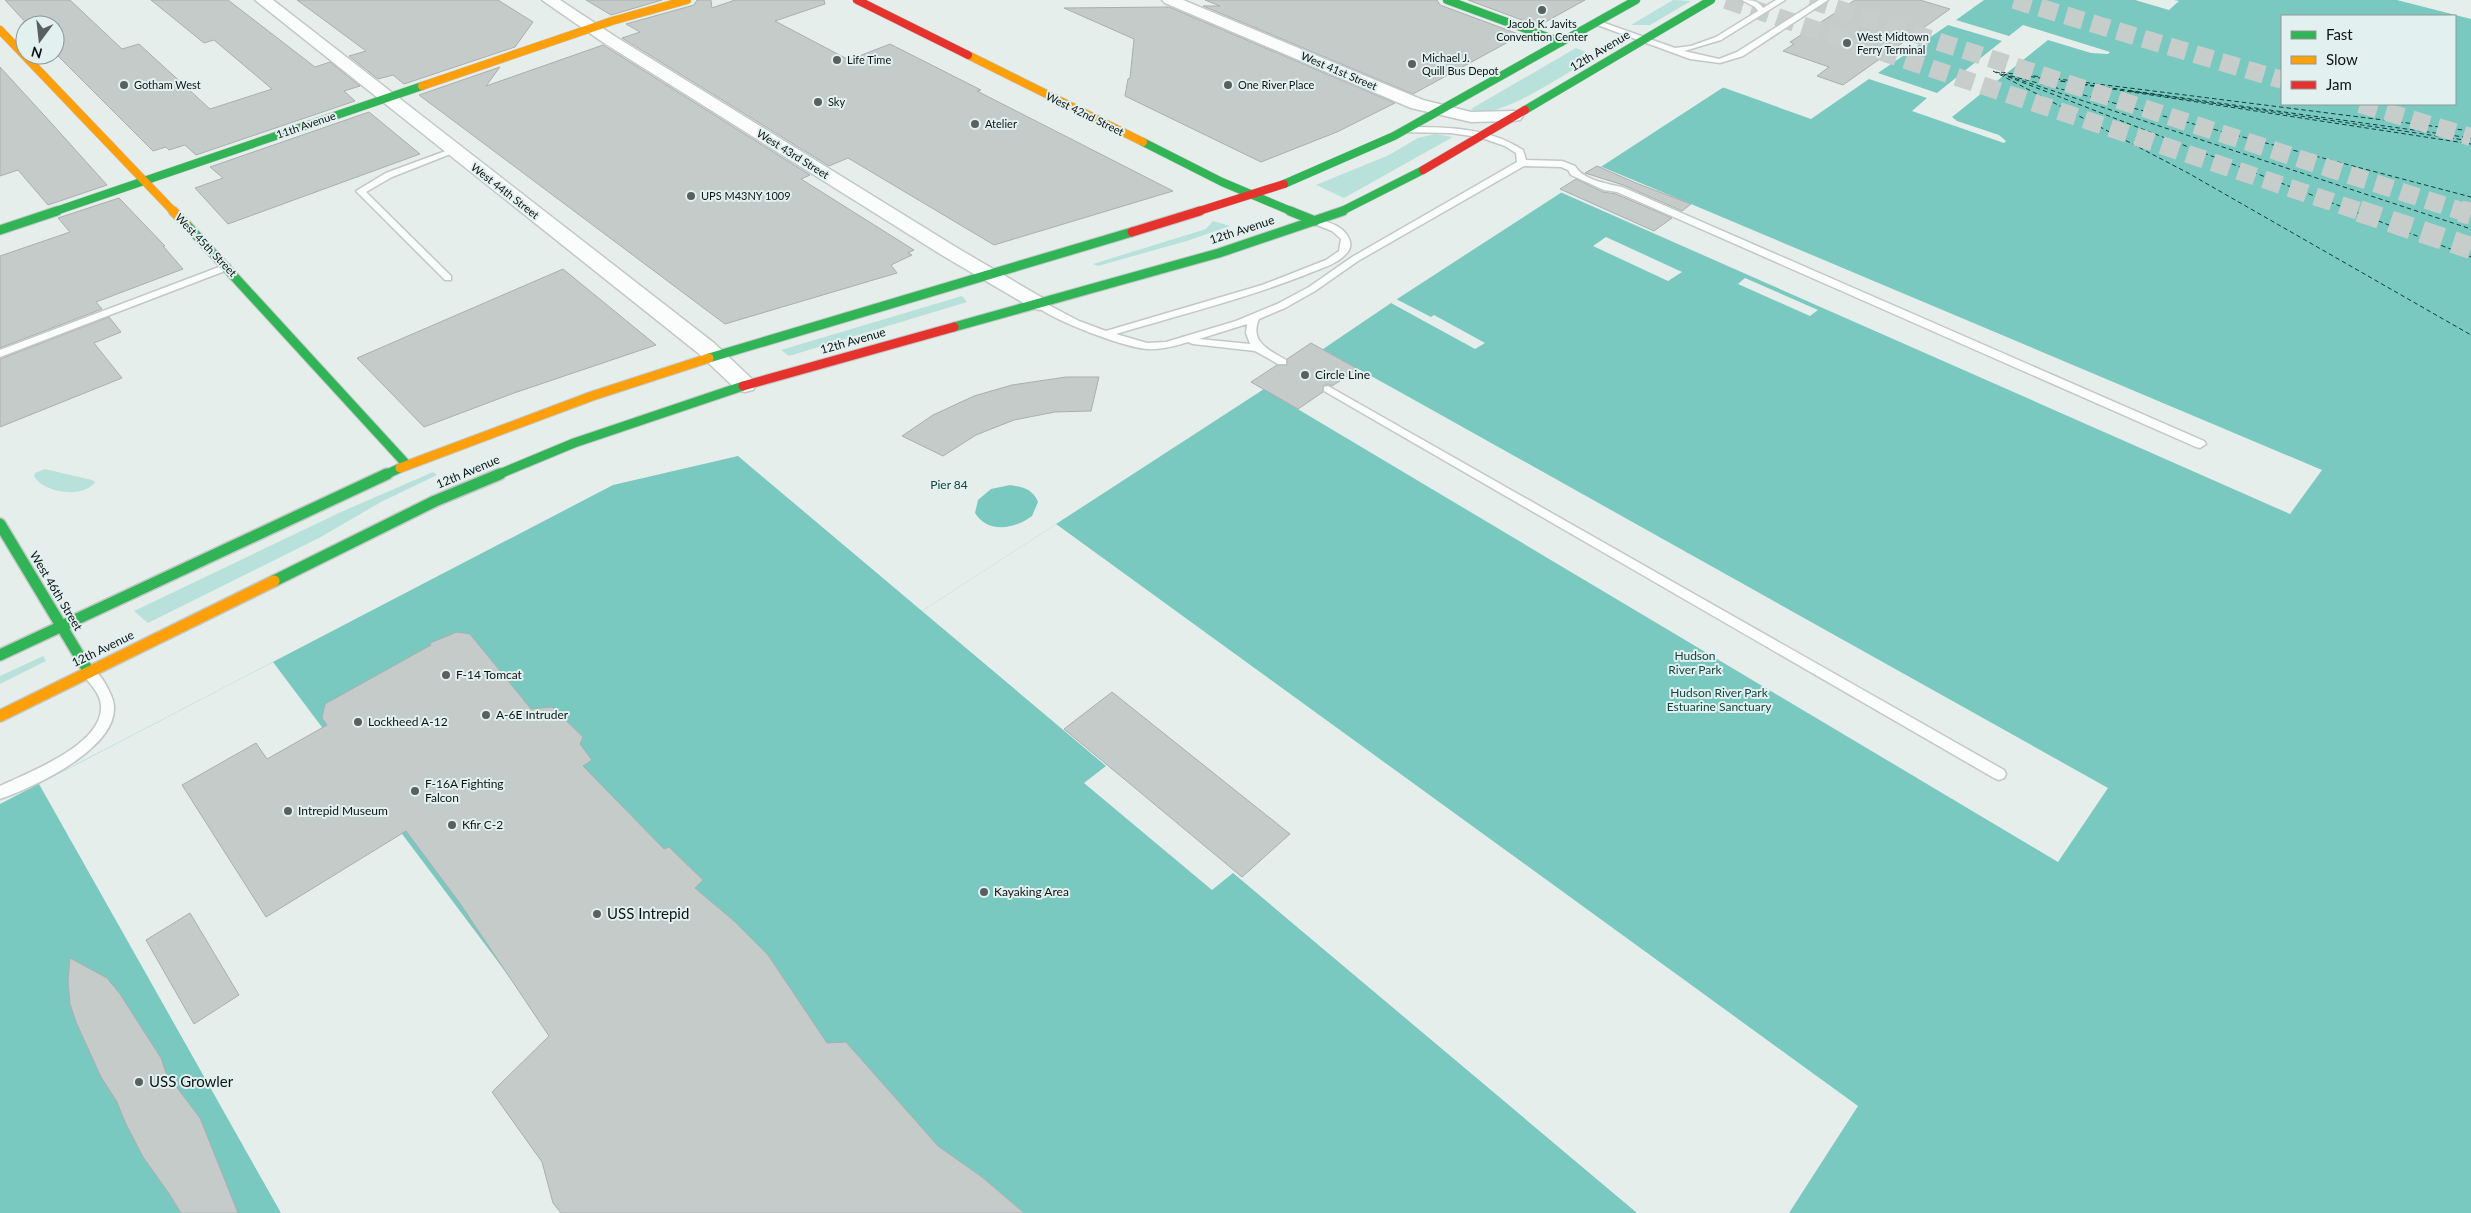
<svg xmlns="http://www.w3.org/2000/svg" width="2471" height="1213" font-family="Lato,sans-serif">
	<rect width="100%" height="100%" fill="#e6eeec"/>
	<g fill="#b8e1db">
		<path d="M1673 0 1691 1 1650 25H1631Z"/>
		<path d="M1576 48 1596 56C1574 68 1491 126 1471 109Z"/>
		<path d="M1435 134 1453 137 1344 198 1316 185 1389 155 1418 138Z"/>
		<path d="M1213 221 1230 226 1190 240 1098 266 1093 264 1206 229Z"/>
		<path d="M962 296 967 302 789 356 781 350Z"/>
		<path d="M45 469 92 480 95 482C84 499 43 493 34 476L35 473Z"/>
		<path d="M433 472 437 475 381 502 319 538 148 623 134 611 341 512Z"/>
		<path d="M43 656 46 661 0 684V676Z"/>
	</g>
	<g fill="#7ac9c0" fill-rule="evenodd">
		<path d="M1858 0H2471V1213H0V804L613 485 738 456 922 611 1264 389 1391 303ZM2282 16H2455V104H2282Z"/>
		<path d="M1010 485C1023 487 1033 489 1038 502L1032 516C1015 529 988 534 975 513L978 500 991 489Z"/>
	</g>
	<g fill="#e6eeec" fill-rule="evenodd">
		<path d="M1858 0H1984L1956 20 2009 36 2023 25 2110 52 2108 54 2091 53 2048 40 1952 117 1957 121 1999 135 2006 141 2004 143 1912 111 1927 98 1869 79 1811 119 1722 87ZM1948 25 2002 41 1937 93 1878 73Z"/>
		<path d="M2135 0H2174L2179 1 2169 10Z"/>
		<path d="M2397 0H2471V19Z"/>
		<path d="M1602 167 1691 204 2322 470 2290 514 1560 192Z"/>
		<path d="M1606 237 1682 272 1668 281 1593 246Z"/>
		<path d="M1745 278 1818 310 1810 316 1738 284Z"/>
		<path d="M1396 299 1431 317 1434 315 1485 343 1475 349 1391 303Z"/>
		<path d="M1322 349 1400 392 2108 788 2058 862 1264 389Z"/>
		<path d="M1056 524 1858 1106 1789 1213H1637L1233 873 1212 890 1084 783 1106 766 922 611Z"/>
		<path d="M273 662 496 959 683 1213H281L39 784Z"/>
	</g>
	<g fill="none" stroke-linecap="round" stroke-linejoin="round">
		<g stroke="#0d3f3a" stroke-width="1" stroke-dasharray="4.5 3" stroke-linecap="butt">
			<path d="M1993 71 2188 173 2471 335"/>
			<path d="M1996 72 2471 197"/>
			<path d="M2001 72 2471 144"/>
			<path d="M2001 74 2471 257"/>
			<path d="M2026 75 2471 131"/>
			<path d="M2008 76 2471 229"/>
			<path d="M2061 81 2471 138"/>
			<path d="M2130 91 2471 141"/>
		</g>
	</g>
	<g fill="#c4cbc9" stroke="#aaafae">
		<path d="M5 0H70L122 49 139 44 210 109 272 89 214 40 204 43 151 0H228L315 67 330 62 360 86 344 91 355 101 196 155 185 145 169 150 166 147 153 151 55 53V25H28Z"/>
		<path d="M297 0H498L533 22 515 47 404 84 393 75 378 79 349 56 366 51Z"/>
		<path d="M586 0H662L611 15Z"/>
		<path d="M697 0H711L712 8 735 0H824L825 4 775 21 849 60 890 44 981 90 977 91 1173 191 994 245 848 158 829 166 622 38 640 32 626 24 694 5Z"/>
		<path d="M1205 0H1437L1440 5 1521 35 1413 94 1203 6H1220Z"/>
		<path d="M1468 0H1585L1538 26Z"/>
		<path d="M1855 0H1920L1950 9 1843 85 1817 76 1829 67 1783 51 1794 44 1790 42Z"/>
		<path d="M1169 7 1395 103 1337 132 1261 162 1125 96 1128 79 1130 78 1134 39 1064 8Z"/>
		<path d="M603 45 810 175 801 179 914 250 908 253 912 255 891 265 897 273 725 324 419 95 500 67 486 86Z"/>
		<path d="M0 67 53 125 107 185 48 205 18 170 0 176Z"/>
		<path d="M369 112 420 154 228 224 195 188 223 178 210 167Z"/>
		<path d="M1597 166 1636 183 1691 204 1682 211 1623 185 1585 173Z"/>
		<path d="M1576 179 1603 192 1616 194 1672 218 1654 231 1560 189Z"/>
		<path d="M119 198 165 246H163L183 269 96 302 102 309 0 348V256L70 232 58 218Z"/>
		<path d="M563 269 656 345 514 393 424 427 357 358Z"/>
		<path d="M109 317 121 332 94 343 122 378 0 427V359Z"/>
		<path d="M1311 343 1358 369 1332 386 1328 384 1323 386V392L1298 409 1251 382 1277 365H1287V359Z"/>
		<path d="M1066 377H1099L1091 411 1055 412 1014 420 976 435 943 456 902 436 933 415 974 396 1012 385Z"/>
		<path d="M457 632 470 634 531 709 552 707 583 737 580 744 592 760 583 766 664 849 669 847 703 880 695 888 734 921 768 955 827 1043 846 1042 938 1146 982 1177 1024 1213H561L553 1203 542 1162 492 1092 549 1036 459 902 406 831 266 917 182 785 256 743 267 759 327 725 322 718 325 704 431 645 430 643Z"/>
		<path d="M1112 692 1290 834 1242 877 1064 729Z"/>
		<path d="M190 913 239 995 194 1024 146 940Z"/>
		<path d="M70 958 107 978 120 994 161 1058 166 1073 200 1118 238 1213H181L170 1195 143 1157 125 1122 117 1102 101 1077 76 1022 70 1004 68 981Z"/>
	</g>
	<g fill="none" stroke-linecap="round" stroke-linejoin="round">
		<g stroke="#c6cdcb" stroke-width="18" stroke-dasharray="18 9" stroke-linecap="butt">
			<path d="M1726 0 2362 212"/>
			<path d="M1810 0 2464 212"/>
			<path d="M2014 0 2282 80"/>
			<path d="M2360 104 2471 137"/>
		</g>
		<g stroke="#c6cdcb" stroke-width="22" stroke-dasharray="22 11" stroke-linecap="butt">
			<path d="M2359 211 2471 248"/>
			<path d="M2460 211 2471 214"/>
		</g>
		<g stroke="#c2c8c7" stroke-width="3">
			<g id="lane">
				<path d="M1742 0C1751 0 1758 0 1763 8L1776 0H1785L1721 40 1684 51 1719 59 1737 52 1819 0H1828L1743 56 1720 63 1690 59 1592 23 1599 21 1675 48 1691 46 1716 37 1758 11 1755 7Z"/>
				<path d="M1405 127C1446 127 1488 127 1523 150L1526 160 1562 161 1575 166C1583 180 1608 184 1622 187L2204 441 2206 444 2200 448 2196 447 1617 192 1604 190 1571 175 1568 170 1561 167 1524 166 1358 261 1315 291 1285 308 1259 319C1249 342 1269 350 1286 360V364H1278L1255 351 1193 344 1188 342C1175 346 1161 350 1147 349 1124 347 1050 320 1034 304L1035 302H1043L1079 321 1106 331 1262 285 1326 260 1339 251 1341 239 1332 231 1312 223V219C1319 218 1330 223 1337 226 1347 232 1356 244 1346 254 1336 265 1319 269 1305 275 1244 299 1179 315 1116 334L1147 343 1166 342 1236 321 1277 304 1309 287 1352 257 1517 162 1516 153 1505 146 1479 137 1450 133 1402 132V128ZM1247 324 1246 333 1250 344 1199 339Z"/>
				<path d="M451 149 458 151 392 177 366 192 451 276V280H445L356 191 386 173Z"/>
				<path d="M227 264 230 265V269L0 357V350Z"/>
				<path d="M1328 386 2004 770 2006 774 2004 778 1999 780 1994 778 1324 391V387Z"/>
				<path d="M89 667C98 670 106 684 110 693 135 741 35 787 0 799V786C29 772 103 745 101 706 101 693 88 683 82 672L84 668Z"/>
			</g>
		</g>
		<g stroke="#c2c8c7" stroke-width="3">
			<g id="street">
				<path d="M255 0H273L714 343 753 380 756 385 753 390 745 392 737 390 698 353Z"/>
				<path d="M542 0H560L616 37 959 249 1046 300 1049 304 1046 308 1039 310 1032 308 945 257 604 43Z"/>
				<path d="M1162 0H1183L1423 100 1471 112 1514 111 1520 112 1523 116 1520 120 1514 121 1471 122 1411 108 1165 3Z"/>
			</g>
		</g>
		<g stroke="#c2c8c7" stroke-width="9">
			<g id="fast-far2">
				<path d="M1447 0 1561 42"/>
				<path d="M1525 110 1711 0"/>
				<path d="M1143 142 1222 182 1293 212"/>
				<path d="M1284 184 1394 136 1636 0"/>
				<path d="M53 212 422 86"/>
				<path d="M1340 212 1423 170"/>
			</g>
		</g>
		<g stroke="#c2c8c7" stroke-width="11">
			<g id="fast-far1">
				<path d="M1290 211 1315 221"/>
				<path d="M186 224 407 465"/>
				<path d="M0 230 57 211"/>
				<path d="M954 327 1219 253 1343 211"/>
				<path d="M709 358 1132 232"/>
				<path d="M385 475 400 468"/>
				<path d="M497 475 574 443 743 386"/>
			</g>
		</g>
		<g stroke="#c2c8c7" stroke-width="14">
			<g id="fast">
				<path d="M0 524 89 672"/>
				<path d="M274 581 435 501 500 474"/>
				<path d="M0 655 387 474"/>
			</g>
		</g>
		<g stroke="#c2c8c7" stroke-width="9">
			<g id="slow-far2">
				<path d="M0 30 174 212"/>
				<path d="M968 55 1143 142"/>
				<path d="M422 86 612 21 687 0"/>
			</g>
		</g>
		<g stroke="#c2c8c7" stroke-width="11">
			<g id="slow-far1">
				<path d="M173 211 186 224"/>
				<path d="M400 468 592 396 709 358"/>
			</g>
		</g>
		<g stroke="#c2c8c7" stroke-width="14">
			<path id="slow" d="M0 716 274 581"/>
		</g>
		<g stroke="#c2c8c7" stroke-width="9">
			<g id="jam-far1">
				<path d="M857 0 968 55"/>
				<path d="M1423 170 1525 110"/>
				<path d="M1196 212 1284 184"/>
			</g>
		</g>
		<g stroke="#c2c8c7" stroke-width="11">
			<g id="jam">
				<path d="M1132 232 1200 211"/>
				<path d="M743 386 954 327"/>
			</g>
		</g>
		<use href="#lane" fill="#fbfcfc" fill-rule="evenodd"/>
		<use href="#street" fill="#fbfcfc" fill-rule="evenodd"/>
		<use href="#fast-far2" stroke="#30b455" stroke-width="8"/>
		<use href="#fast-far1" stroke="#30b455" stroke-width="9"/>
		<use href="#fast" stroke="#30b455" stroke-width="11"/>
		<use href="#slow-far2" stroke="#ff9f0a" stroke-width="8"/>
		<use href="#slow-far1" stroke="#ff9f0a" stroke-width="9"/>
		<use href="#slow" stroke="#ff9f0a" stroke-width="11"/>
		<use href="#jam-far1" stroke="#e5322d" stroke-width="8"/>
		<use href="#jam" stroke="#e5322d" stroke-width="9"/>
	</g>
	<g fill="#5a605f" stroke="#e2f1ef" stroke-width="2">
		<circle cx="1542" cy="10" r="5"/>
		<circle cx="1847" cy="43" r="5"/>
		<circle cx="837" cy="60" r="5"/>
		<circle cx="1412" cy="64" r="5"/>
		<circle cx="124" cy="85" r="5"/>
		<circle cx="1228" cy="85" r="5"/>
		<circle cx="818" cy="102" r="5"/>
		<circle cx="975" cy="124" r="5"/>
		<circle cx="691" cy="196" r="5"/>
		<circle cx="1305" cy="375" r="5"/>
		<circle cx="446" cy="675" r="5"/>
		<circle cx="486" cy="715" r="5"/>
		<circle cx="358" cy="722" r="5"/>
		<circle cx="415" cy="791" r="5"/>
		<circle cx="288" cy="811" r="5"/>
		<circle cx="452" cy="825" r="5"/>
		<circle cx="984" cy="892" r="5"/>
		<circle cx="597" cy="914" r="5"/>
		<circle cx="139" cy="1082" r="5"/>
	</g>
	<g text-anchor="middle" stroke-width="4" stroke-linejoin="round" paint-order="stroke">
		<g font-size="11" fill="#0e1413" stroke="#e2f1ef" text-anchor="start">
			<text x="1542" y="28" text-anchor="middle">Jacob K. Javits<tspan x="1542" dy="13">Convention Center</tspan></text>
			<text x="1857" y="41">West Midtown<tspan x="1857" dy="13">Ferry Terminal</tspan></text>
			<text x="1422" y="62">Michael J.<tspan x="1422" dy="13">Quill Bus Depot</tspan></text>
			<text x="847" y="64">Life Time</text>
			<text x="134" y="89">Gotham West</text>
			<text x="1238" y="89">One River Place</text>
			<text x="828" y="106">Sky</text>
			<text x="985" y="128">Atelier</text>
			<text x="701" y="200">UPS M43NY 1009</text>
		</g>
		<g font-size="11" fill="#0e1413" stroke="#e2f1ef">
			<text transform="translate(1339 71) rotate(23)" y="4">West 41st Street</text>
			<text transform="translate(1085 114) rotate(26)" y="4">West 42nd Street</text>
			<text transform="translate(306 125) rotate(-19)" y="4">11th Avenue</text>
			<text transform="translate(793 154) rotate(32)" y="4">West 43rd Street</text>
			<text transform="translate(505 191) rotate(38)" y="4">West 44th Street</text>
			<text transform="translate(206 245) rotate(46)" y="4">West 45th Street</text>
		</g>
		<g font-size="12" fill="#0e1413" stroke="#e2f1ef">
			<text transform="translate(1600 51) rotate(-31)" y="4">12th Avenue</text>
			<text transform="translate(1242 230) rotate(-18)" y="4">12th Avenue</text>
			<text transform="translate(853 341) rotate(-16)" y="4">12th Avenue</text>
			<text transform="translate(468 472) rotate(-23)" y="4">12th Avenue</text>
			<text transform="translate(56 591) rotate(59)" y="4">West 46th Street</text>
			<text transform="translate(103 649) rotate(-26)" y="4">12th Avenue</text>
		</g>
		<g font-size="12" fill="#0e1413" stroke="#e2f1ef" text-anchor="start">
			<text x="1315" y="379">Circle Line</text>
			<text x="456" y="679">F-14 Tomcat</text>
			<text x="496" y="719">A-6E Intruder</text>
			<text x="368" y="726">Lockheed A-12</text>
			<text x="425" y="788">F-16A Fighting<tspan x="425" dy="14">Falcon</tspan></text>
			<text x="298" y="815">Intrepid Museum</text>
			<text x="462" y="829">Kfir C-2</text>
			<text x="994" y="896">Kayaking Area</text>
		</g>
		<g font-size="12" fill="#13443f" stroke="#e2f1ef">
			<text x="949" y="489">Pier 84</text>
			<text x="1695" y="660">Hudson<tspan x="1695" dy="14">River Park</tspan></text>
			<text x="1719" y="697">Hudson River Park<tspan x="1719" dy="14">Estuarine Sanctuary</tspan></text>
		</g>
		<g font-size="15" fill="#0e1413" stroke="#e2f1ef" text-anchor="start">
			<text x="607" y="919">USS Intrepid</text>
			<text x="149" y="1087">USS Growler</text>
		</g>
	</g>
	<rect x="2281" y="15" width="175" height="90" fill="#e2f1ef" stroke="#8d9997"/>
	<rect x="2291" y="31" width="25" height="8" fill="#30b455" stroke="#8d9997"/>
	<text x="2326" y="40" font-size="15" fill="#0e1413">Fast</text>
	<rect x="2291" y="56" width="25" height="8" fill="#ff9f0a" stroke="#8d9997"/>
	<text x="2326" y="65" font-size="15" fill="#0e1413">Slow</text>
	<rect x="2291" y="81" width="25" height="8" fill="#e5322d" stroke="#8d9997"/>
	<text x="2326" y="90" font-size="15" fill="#0e1413">Jam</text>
	<g transform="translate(40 40) rotate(195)"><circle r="24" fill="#e2f1ef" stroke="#8d9997"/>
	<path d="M0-4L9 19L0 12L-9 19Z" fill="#5a605f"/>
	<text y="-8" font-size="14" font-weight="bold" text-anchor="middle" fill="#0e1413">N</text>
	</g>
</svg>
